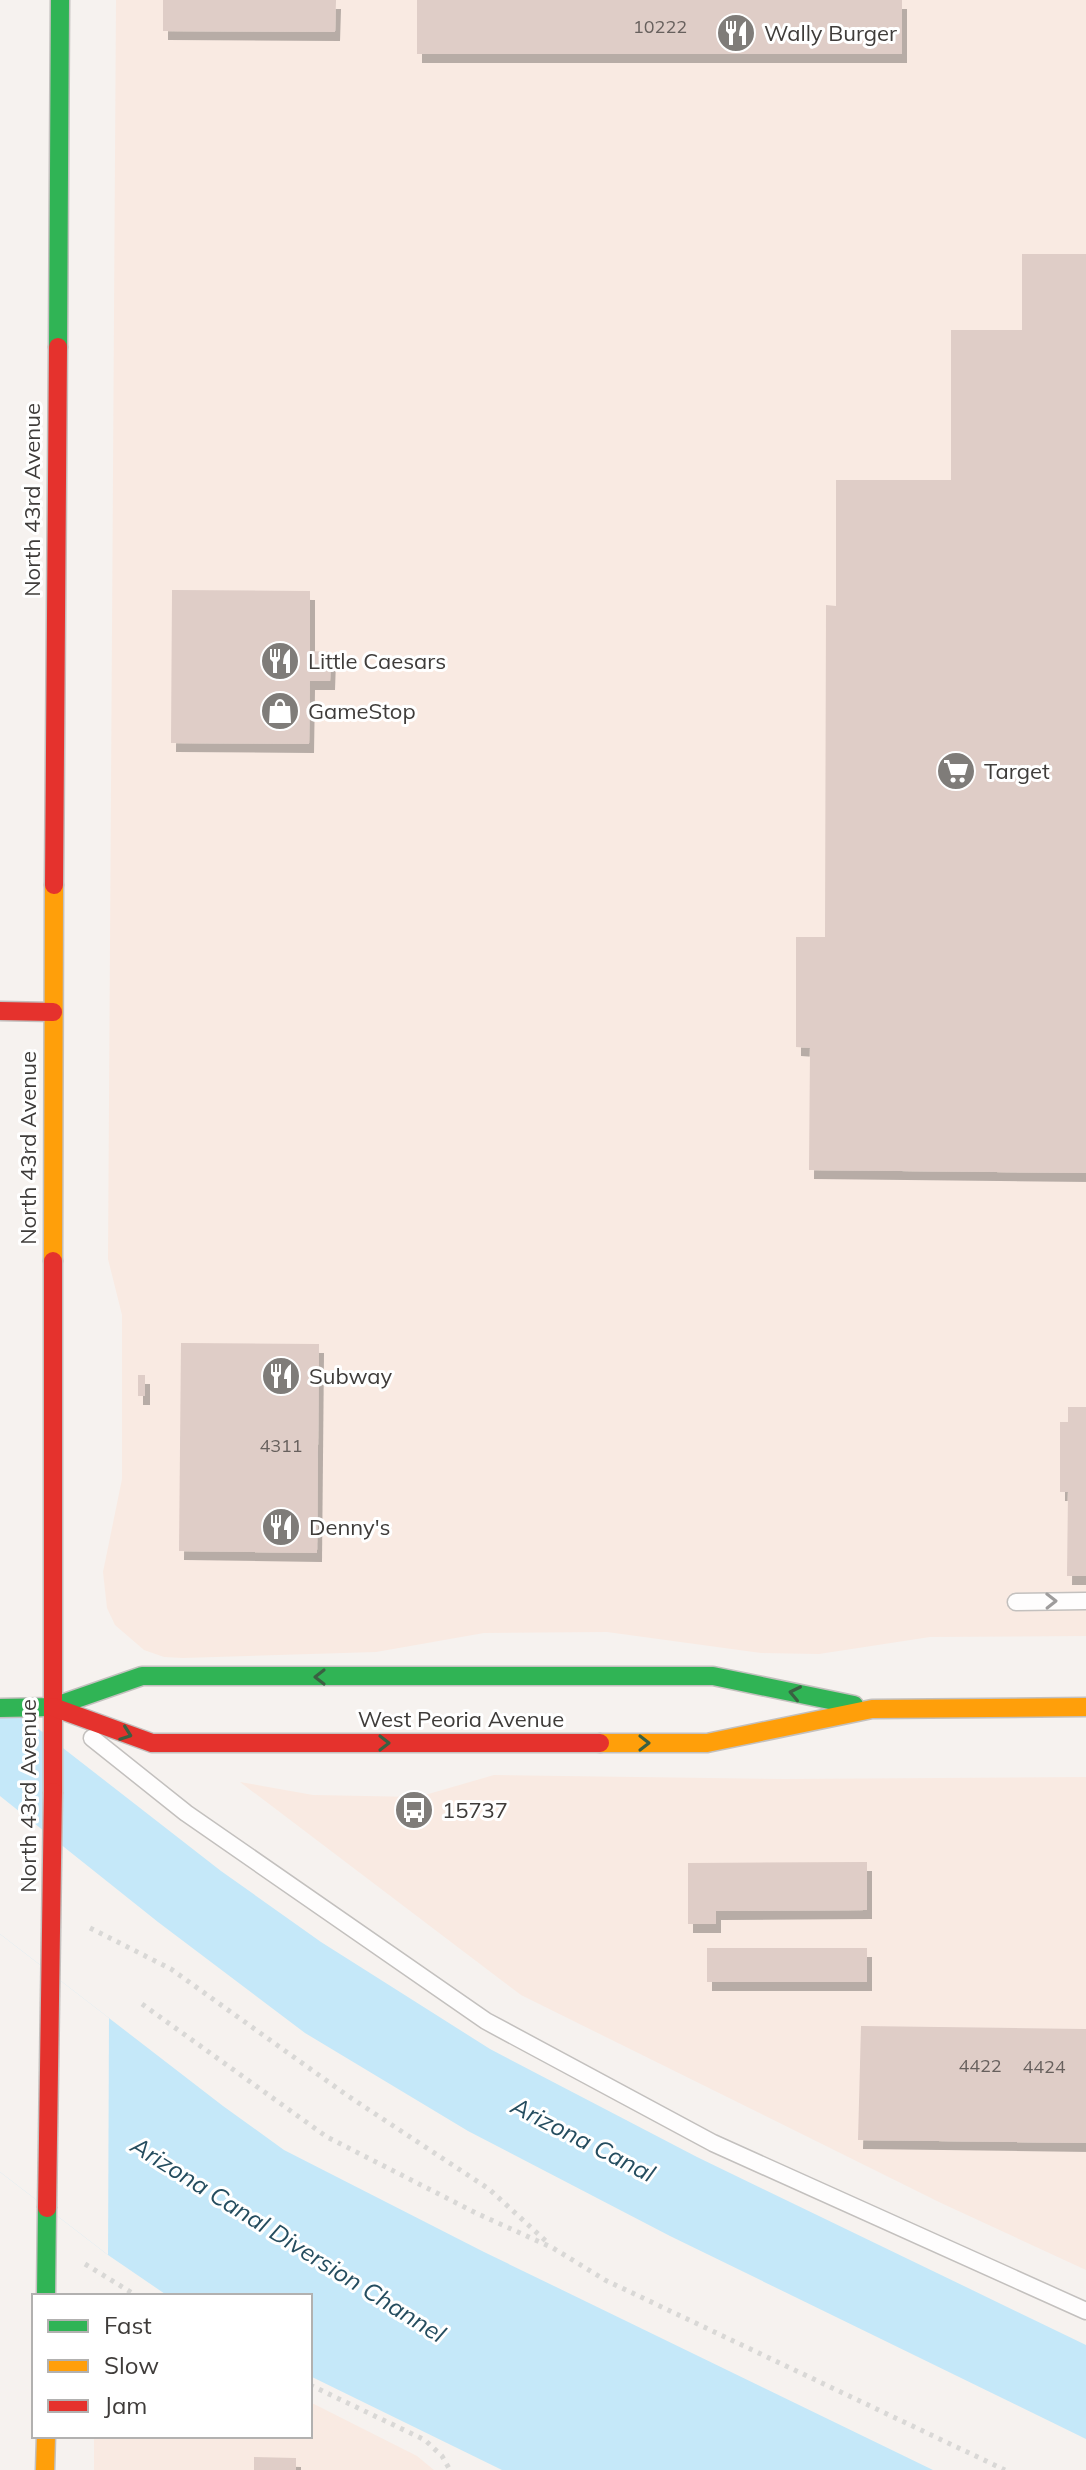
<svg xmlns="http://www.w3.org/2000/svg" width="1086" height="2470" font-family="Mulish,sans-serif">
	<defs>
		<filter id="shadow"><feDropShadow dx="5" dy="9" stdDeviation="0" flood-color="#0004"/></filter>
	</defs>
	<rect width="100%" height="100%" fill="#f6f2ef"/>
	<g fill="#f9eae2">
		<path d="M116 0H1086V1636L930 1637 819 1654 761 1653 607 1632 484 1633 376 1652 183 1658 164 1657 144 1650 115 1625 107 1608 103 1572 122 1479V1315L108 1259Z"/>
		<path d="M494 1775 784 1779 1086 1777V2270L941 2203 521 1995 240 1782 313 1795 418 1797Z"/>
		<path d="M310 2402 417 2456 434 2470H94V2436H310Z"/>
	</g>
	<g fill="#c5e8f9">
		<path d="M0 1699 221 1871 321 1942 490 2049 697 2157 1086 2345V2439L670 2236 468 2131 305 2033 158 1922 0 1796Z"/>
		<path d="M0 1934 223 2106 284 2150 484 2252 933 2470H502L310 2376V2296H168L108 2255 0 2172Z"/>
	</g>
	<path fill="#f6f2ef" d="M0 1934 109 2018 108 2255 0 2172Z"/>
	<g fill="#dfcdc7" filter="url(#shadow)">
		<path d="M163 0H336L335 32 163 31Z"/>
		<rect x="417" y="0" width="485" height="54"/>
		<path d="M1022 254H1086V1173L809 1170 810 1048 796 1047V937H825L826 605 836 606V480H951V330H1022Z"/>
		<path d="M172 590 310 591V651L331 652 330 681H310L309 744 171 743Z"/>
		<path d="M181 1343 319 1344 317 1553 179 1551Z"/>
		<rect x="138" y="1375" width="7" height="21"/>
		<path d="M1068 1407H1086V1576H1067L1068 1492H1060V1422H1068Z"/>
		<path d="M395 1807H418V1815L395 1814Z"/>
		<path d="M867 1862V1910L716 1911V1924H688V1863Z"/>
		<rect x="707" y="1948" width="160" height="34"/>
		<path d="M861 2026 1086 2029V2143L858 2140Z"/>
		<path d="M254 2457 296 2458V2470H254Z"/>
	</g>
	<g fill="none" stroke-linecap="round" stroke-linejoin="round">
		<g stroke="#c3c0be" stroke-width="19">
			<g id="lane">
				<path d="M1016 1602 1086 1601"/>
				<path d="M92 1738 186 1813 486 2021 713 2143 1086 2311"/>
			</g>
		</g>
		<g stroke="#c3c0be" stroke-width="21">
			<g id="fast">
				<path d="M58 347 60 0"/>
				<path d="M0 1708 53 1707 142 1676H713L854 1705"/>
				<path d="M46 2296 47 2208"/>
			</g>
		</g>
		<g stroke="#c3c0be" stroke-width="21">
			<g id="slow">
				<path d="M53 1261 54 885"/>
				<path d="M600 1743H707L872 1709 1086 1707"/>
				<path d="M45 2470 46 2436"/>
			</g>
		</g>
		<g stroke="#c3c0be" stroke-width="21">
			<g id="jam">
				<path d="M54 885 58 347"/>
				<path d="M0 1011 53 1012"/>
				<path d="M53 1261V1792"/>
				<path d="M53 1707 152 1743H600"/>
			</g>
		</g>
		<g stroke="#d9d8d6" stroke-width="5" stroke-dasharray="4 6" stroke-linecap="butt">
			<path d="M90 1928 171 1969 348 2096 489 2189 548 2243"/>
			<path d="M142 2004 327 2137 476 2213 553 2248 605 2280 1005 2470"/>
			<path d="M85 2264 137 2296"/>
			<path d="M310 2385 425 2440 442 2456 450 2470"/>
		</g>
		<use href="#lane" stroke="#fefdfd" stroke-width="16"/>
		<use href="#fast" stroke="#30b455" stroke-width="18"/>
		<use href="#slow" stroke="#ff9f0a" stroke-width="18"/>
		<use href="#jam" stroke="#e5322d" stroke-width="18"/>
		<g stroke="#c3c0be" stroke-width="21" stroke-linecap="butt">
			<path id="jam-bridge" d="M47 2208 53 1792"/>
		</g>
		<use href="#jam-bridge" stroke="#e5322d" stroke-width="18"/>
	</g>
	<defs><path id="oneway-chevron" d="M-2-3.5L2.5 0L-2 3.5" fill="none" stroke-width="1.6" stroke-linecap="round" stroke-linejoin="round" transform="scale(2)"/></defs>
	<use stroke="#9e9c9c" href="#oneway-chevron" transform="translate(1051 1601) rotate(-1)"/>
	<g stroke="#3a6042">
		<use href="#oneway-chevron" transform="translate(320 1677) rotate(-180)"/>
		<use href="#oneway-chevron" transform="translate(795 1693) rotate(-168)"/>
		<use href="#oneway-chevron" transform="translate(126 1734) rotate(20)"/>
		<use href="#oneway-chevron" transform="translate(384 1743)"/>
		<use href="#oneway-chevron" transform="translate(644 1743)"/>
	</g>
	<defs>
		<g id="restaurant-disc" transform="scale(2)"><circle r="9.5" fill="#7f7c79" stroke="#fff"/><path d="M-5-6h1v4h1v-4h1v4h1v-4h1v5L-1.5 .5V6h-2V.5L-5-1ZM5-6V6H3V1.5H1.5Q1.5-4 5-6Z" fill="#fff"/></g>
		<g id="shop-disc" transform="scale(2)"><circle r="9.5" fill="#7f7c79" stroke="#fff"/><path d="M-5-2.5h2.3a2.7 3.5 0 0 1 5.4 0H5L5.5 6h-11ZM-1.5-2.5h3a1.5 2.3 0 0 0-3 0Z" fill="#fff"/></g>
		<g id="supermarket-disc" transform="scale(2)"><circle r="9.5" fill="#7f7c79" stroke="#fff"/><path d="M-6-5.5h2.5l.6 2H6L4.5 2H-2.5L-4.4-4H-6ZM-1.5 3.2a1.3 1.3 0 1 0 .1 0ZM3 3.2a1.3 1.3 0 1 0 .1 0Z" fill="#fff"/></g>
		<g id="bus-disc" transform="scale(2)"><circle r="9.5" fill="#7f7c79" stroke="#fff"/><path d="M-5-6H5V4H4V6H2V4H-2V6H-4V4H-5ZM-3.5-4V0h7V-4ZM-3.5 1.2v1.5H-2V1.2ZM2 1.2v1.5H3.5V1.2Z" fill="#fff"/></g>
	</defs>
	<g fill-rule="evenodd">
		<use href="#restaurant-disc" x="736" y="33"/>
		<use href="#restaurant-disc" x="280" y="661"/>
		<use href="#shop-disc" x="280" y="711"/>
		<use href="#supermarket-disc" x="956" y="771"/>
		<use href="#restaurant-disc" x="281" y="1376"/>
		<use href="#restaurant-disc" x="281" y="1527"/>
		<use href="#bus-disc" x="414" y="1810"/>
	</g>
	<g text-anchor="middle" stroke-width="6" stroke-linejoin="round" paint-order="stroke">
		<g font-size="18" fill="#67605d">
			<text x="660" y="33">10222</text>
			<text x="281" y="1452">4311</text>
			<text x="980" y="2072">4422</text>
			<text x="1044" y="2073">4424</text>
		</g>
		<g font-size="22" fill="#3f3c3a" stroke="#fff" text-anchor="start">
			<text x="764" y="41">Wally Burger</text>
			<text x="308" y="669">Little Caesars</text>
			<text x="308" y="719">GameStop</text>
			<text x="984" y="779">Target</text>
			<text x="309" y="1384">Subway</text>
			<text x="309" y="1535">Denny's</text>
			<text x="442" y="1818">15737</text>
		</g>
		<g font-size="22" fill="#3f3c3a" stroke="#fff">
			<text transform="translate(32 500) rotate(-90)" y="8">North 43rd Avenue</text>
			<text transform="translate(28 1148) rotate(-90)" y="8">North 43rd Avenue</text>
			<text x="461" y="1727">West Peoria Avenue</text>
			<text transform="translate(28 1796) rotate(-90)" y="8">North 43rd Avenue</text>
		</g>
		<g font-size="24" font-style="italic" fill="#254d5f" stroke="#fff">
			<text transform="translate(583 2140) rotate(27)" y="8">Arizona Canal</text>
			<text transform="translate(288 2240) rotate(32)" y="8">Arizona Canal Diversion Channel</text>
		</g>
	</g>
	<rect x="32" y="2294" width="280" height="144" fill="#ffffff" stroke="#b2b1b0" stroke-width="2"/>
	<rect x="48" y="2320" width="40" height="12" fill="#30b455" stroke="#b2b1b0" stroke-width="2"/>
	<text x="104" y="2334" font-size="24" fill="#3f3c3a">Fast</text>
	<rect x="48" y="2360" width="40" height="12" fill="#ff9f0a" stroke="#b2b1b0" stroke-width="2"/>
	<text x="104" y="2374" font-size="24" fill="#3f3c3a">Slow</text>
	<rect x="48" y="2400" width="40" height="12" fill="#e5322d" stroke="#b2b1b0" stroke-width="2"/>
	<text x="104" y="2414" font-size="24" fill="#3f3c3a">Jam</text>
</svg>
